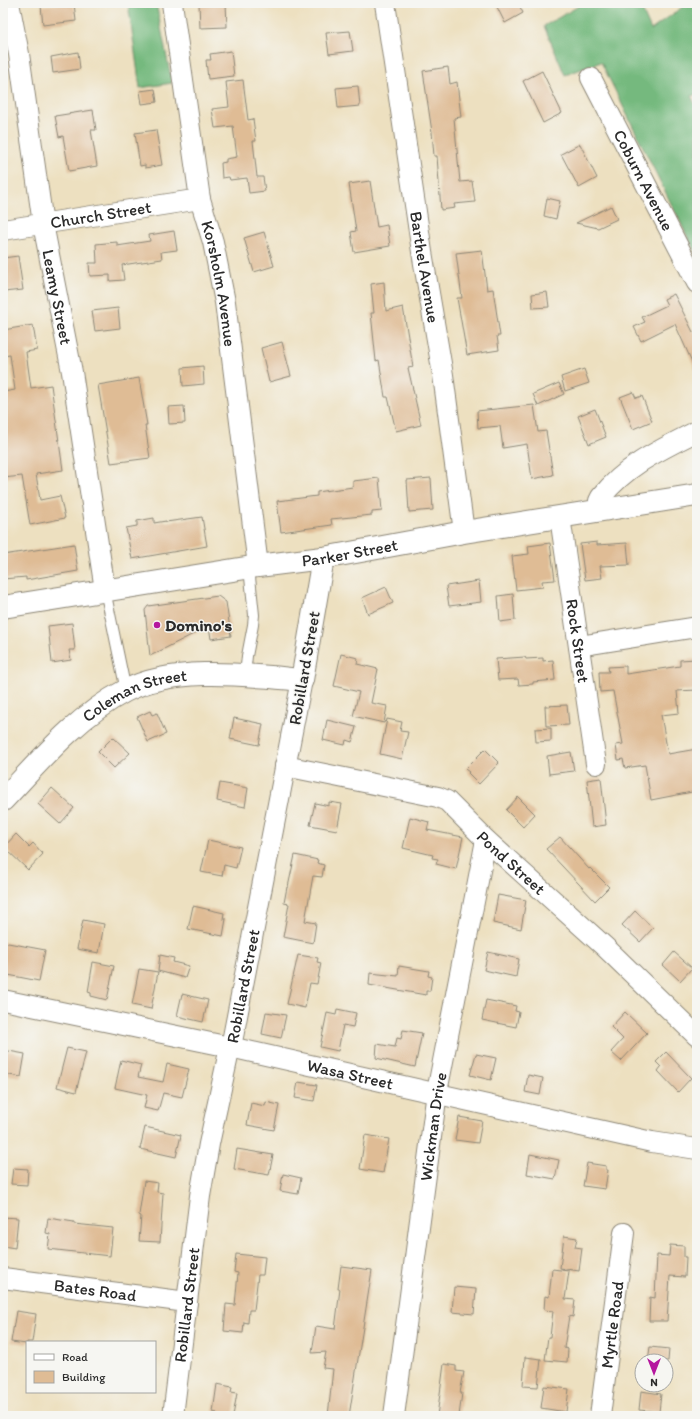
<svg xmlns="http://www.w3.org/2000/svg" width="700" height="1419" font-family="Itim,sans-serif">
	<rect width="100%" height="100%" fill="#f6f6f2"/>
	<filter id="ink" filterUnits="userSpaceOnUse"><feTurbulence type="fractalNoise" baseFrequency=".025" numOctaves="2"/><feDisplacementMap in="SourceGraphic" scale="8" xChannelSelector="R" yChannelSelector="G"/><feConvolveMatrix kernelMatrix="1 2 1 2 8 2 1 2 1" color-interpolation-filters="sRGB"/></filter>
	<filter id="wash" filterUnits="userSpaceOnUse"><feTurbulence type="fractalNoise" baseFrequency=".012" numOctaves="4" result="noise"/><feDisplacementMap in="SourceGraphic" scale="16" xChannelSelector="R" yChannelSelector="G"/><feGaussianBlur stdDeviation="0.9" result="paint"/><feColorMatrix in="noise" values="0 0 0 0 0 0 0 0 0 0 0 0 0 0 0 0 0 1.4 0 .05"/><feComposite in="paint" operator="in"/></filter>
	<g filter="url(#wash)">
		<rect width="100%" height="100%" fill="#ede0c0"/>
		<g fill="#74b97e" stroke="#507254">
			<path d="M128 3H156L172 83 140 88Z"/>
			<path d="M584 3H639L651 30 688 3H697V94L691 96 697 108V256L601 62 565 75 544 26Z"/>
		</g>
		<g id="blocks">
			<g fill="#dfbc95">
				<path d="M68 3H74L76 21 43 25 41 6Z"/>
				<path d="M199 3H226L227 27 200 28Z"/>
				<path d="M495 3H518L523 13 505 23Z"/>
				<path d="M350 31 353 51 329 54 326 33Z"/>
				<path d="M231 51 234 76 208 79 206 60H211L210 54Z"/>
				<path d="M78 52 80 69 53 73 51 57Z"/>
				<path d="M448 67 450 84 457 82 461 117 454 118 460 182 472 181 475 202 454 204 455 208 441 210 437 156H434L432 132 423 71Z"/>
				<path d="M542 71 562 113 543 123 523 81Z"/>
				<path d="M243 80 248 120 253 119 256 141H253L257 177H263L265 191 249 193 247 178 230 180 229 177 222 178 221 163 226 162V159L237 157 233 126 215 128 212 109 229 107 226 82Z"/>
				<path d="M358 86 360 106 338 108 336 88Z"/>
				<path d="M155 89 157 102 142 104 140 91Z"/>
				<path d="M93 110 96 130H91L97 166 69 171 63 136 59 137 55 116Z"/>
				<path d="M156 130 162 165 145 168V165L140 166 135 133Z"/>
				<path d="M580 144 597 178 579 188 561 154Z"/>
				<path d="M370 181 377 227 387 225 390 246 354 252 351 232 356 231 349 184Z"/>
				<path d="M547 198 560 201 556 219 544 216Z"/>
				<path d="M611 206 617 219 598 228 576 223Z"/>
				<path d="M174 231 177 250 161 252 162 259 122 265 124 280 110 281V275L90 276 89 263H97L96 244 117 242V246L150 241 149 235Z"/>
				<path d="M264 232 274 266 254 272 244 238Z"/>
				<path d="M482 250 487 290 493 289 500 336H497L499 350 467 355 457 298H462L456 253Z"/>
				<path d="M18 256 23 290 3 292V258Z"/>
				<path d="M384 282 386 311 403 307 413 367 408 368 421 425 396 431 388 397H385L379 360 376 361 371 313H374L371 284Z"/>
				<path d="M547 292 549 307 533 308 532 294Z"/>
				<path d="M674 294 693 332 697 331V373L675 324 641 341 634 327 645 322 642 317 667 305 664 299Z"/>
				<path d="M118 308 120 328 95 331 92 311Z"/>
				<path d="M33 325 37 350 26 352 31 388 51 385 63 470 36 474 40 500 60 496 65 518 30 525 22 476 3 478V392L15 390 10 355 3 356V330Z"/>
				<path d="M282 342 291 376 269 382 261 348Z"/>
				<path d="M203 366 204 384 183 386 182 368Z"/>
				<path d="M584 369 589 383 565 391 561 377Z"/>
				<path d="M139 378 147 425H145L150 458 111 463 98 385Z"/>
				<path d="M559 383 564 394 538 406 533 394Z"/>
				<path d="M633 392 636 398 642 396 652 421 633 429 620 397Z"/>
				<path d="M534 405 538 432 546 431 553 475 532 479 527 444 503 448 500 426 478 428 477 411Z"/>
				<path d="M184 406 185 423 169 424 168 407Z"/>
				<path d="M595 409 606 437 589 444 578 416Z"/>
				<path d="M379 478 382 511 372 512V515L331 519 332 525 281 532 277 501 317 496V492L353 487V481Z"/>
				<path d="M431 478 433 510 409 512 407 480Z"/>
				<path d="M202 517 207 546 132 559 126 528 137 526V521L154 518V523L166 521V522Z"/>
				<path d="M597 542V545L627 543 629 565 600 566 602 578 585 580 580 544Z"/>
				<path d="M550 543 555 580 542 581 543 587 516 590 512 556 529 554 528 546Z"/>
				<path d="M74 544 78 571 26 580V577L3 579V555Z"/>
				<path d="M479 581 481 602 449 606 446 586Z"/>
				<path d="M386 587 393 603 368 614 362 598Z"/>
				<path d="M513 594 515 620 500 622 498 596Z"/>
				<path d="M218 596 226 602 231 636 211 639 209 626 150 656 145 610 148 606Z"/>
				<path d="M72 623 75 650H69L71 660 52 663 48 626Z"/>
				<path d="M341 654 358 658 357 664 378 669 371 703 387 706 384 723 353 716 359 692 334 686Z"/>
				<path d="M525 657 526 659 543 658V661L553 660 555 680 533 682V684L519 685 518 679 498 680 496 659Z"/>
				<path d="M696 659 697 690 677 691 679 713 661 715 668 754 697 749V791L651 800 645 765 625 768 623 759 618 760 616 745 623 744 613 691 600 692 599 672H609L608 667 626 666V674L680 666V660Z"/>
				<path d="M567 705 569 725 546 726 545 706Z"/>
				<path d="M150 711 152 715 157 713 166 734 148 742 137 717Z"/>
				<path d="M234 718 263 724 259 745 230 739Z"/>
				<path d="M387 719 402 722 400 731 408 732 402 759 380 754Z"/>
				<path d="M327 720 356 727 352 742 346 740 345 745 323 740Z"/>
				<path d="M551 728V741L536 742 535 729Z"/>
				<path d="M113 737 130 753 114 768 98 752Z"/>
				<path d="M485 749 499 763 479 784 468 773 469 772 465 769Z"/>
				<path d="M571 752 574 771 549 774 547 756Z"/>
				<path d="M601 778 606 825 592 827 587 780Z"/>
				<path d="M220 783 248 788 245 807 217 801Z"/>
				<path d="M52 788 74 808 60 824 38 804Z"/>
				<path d="M518 797 535 814 523 827 506 810Z"/>
				<path d="M329 802 342 804 337 830 310 825 315 803 329 806Z"/>
				<path d="M410 817 429 822 427 830 463 837 456 869 436 864 438 859 432 858 433 855 403 848Z"/>
				<path d="M16 834 29 847 33 843 43 854 28 870 4 847Z"/>
				<path d="M560 837 589 869 590 868 609 887 595 901 546 849Z"/>
				<path d="M208 840 241 847 236 868 224 865 222 876 201 872Z"/>
				<path d="M295 855 318 860 317 863 324 865 322 877 313 876 305 921 316 923 313 943 283 937 289 904 284 903 287 887H288Z"/>
				<path d="M498 895 526 900 521 929 493 923Z"/>
				<path d="M193 906 224 913 223 919H226L223 936 188 929Z"/>
				<path d="M635 911 653 928 640 942 622 925Z"/>
				<path d="M83 920 104 924 99 953 77 949Z"/>
				<path d="M3 942 45 950 39 981 3 974Z"/>
				<path d="M488 952 519 959 516 977 484 970Z"/>
				<path d="M674 952 692 968 680 981 663 965Z"/>
				<path d="M160 955 174 958 173 962 189 966 185 978 158 971Z"/>
				<path d="M298 955 318 958 317 962 321 963 317 984 310 983 305 1008 287 1004Z"/>
				<path d="M93 962 114 966 107 1000 91 996V993L88 992Z"/>
				<path d="M399 966 429 971 428 976 432 977 430 991H426V995L369 985 370 973 398 976Z"/>
				<path d="M139 969 158 972 151 1009 132 1005Z"/>
				<path d="M182 994 208 1000 203 1022 177 1016Z"/>
				<path d="M486 1000 516 1006 515 1011 519 1012 516 1027 482 1020Z"/>
				<path d="M337 1009 356 1013 353 1027 343 1025 338 1051 320 1047 327 1013 336 1015Z"/>
				<path d="M266 1012 286 1015 281 1038 262 1034Z"/>
				<path d="M625 1012 647 1033 621 1061 611 1052 623 1039 611 1027Z"/>
				<path d="M403 1030 422 1033 415 1067 376 1058 377 1044 395 1047 397 1038 401 1039Z"/>
				<path d="M67 1048 86 1052 76 1092 57 1087Z"/>
				<path d="M3 1050 25 1054 21 1077 3 1074Z"/>
				<path d="M666 1052 691 1078 678 1092 658 1071 661 1067 656 1062Z"/>
				<path d="M476 1054 496 1058 491 1080 470 1075Z"/>
				<path d="M121 1060 141 1065 138 1077 163 1082 167 1064 189 1069 182 1097 163 1093 158 1111 144 1108 147 1095 115 1088Z"/>
				<path d="M528 1075 543 1078 540 1095 525 1092Z"/>
				<path d="M298 1082 317 1085 314 1101 295 1098Z"/>
				<path d="M266 1102 279 1105 274 1130 247 1125 251 1103 265 1106Z"/>
				<path d="M459 1117 482 1121 478 1143 455 1140Z"/>
				<path d="M145 1127 181 1135 176 1157 140 1149Z"/>
				<path d="M365 1135 389 1139 383 1173 360 1169Z"/>
				<path d="M237 1149 273 1155 269 1175 234 1169Z"/>
				<path d="M530 1154 559 1160 555 1179 527 1174Z"/>
				<path d="M587 1163 606 1166V1170H608L605 1189 583 1186Z"/>
				<path d="M13 1168 28 1169 27 1185 11 1184Z"/>
				<path d="M283 1174 301 1178 298 1194 280 1191Z"/>
				<path d="M144 1181 158 1183 157 1192 163 1193 160 1242 139 1241 141 1216 139 1215Z"/>
				<path d="M3 1217 18 1218 15 1248 3 1246Z"/>
				<path d="M48 1218 74 1222V1224L113 1228 110 1256 48 1249 50 1234 46 1233Z"/>
				<path d="M564 1236 577 1238 575 1247 582 1248 579 1271 560 1268Z"/>
				<path d="M670 1245 684 1246V1257H686L685 1277 670 1276 667 1321H649L650 1297 655 1298 657 1255 669 1256Z"/>
				<path d="M236 1254 265 1257 263 1275H258L254 1310H249L248 1323 244 1322 243 1333 224 1331 226 1304 235 1305 238 1273 234 1272Z"/>
				<path d="M341 1266 372 1270 349 1416H328L333 1369 323 1368 326 1352 312 1353 316 1326 335 1329 340 1289H338Z"/>
				<path d="M552 1269 569 1271 565 1299 575 1300 573 1317 569 1316 564 1348 568 1349 567 1362 545 1360 548 1337H550L553 1311 544 1310 545 1296 549 1297Z"/>
				<path d="M454 1287 476 1289 474 1314 452 1312Z"/>
				<path d="M16 1311 36 1314 32 1342H27V1344L11 1342Z"/>
				<path d="M650 1347 669 1349 668 1361H648Z"/>
				<path d="M525 1357 541 1359 538 1387 523 1386Z"/>
				<path d="M444 1364 456 1366V1371L464 1372 460 1393H462L459 1416H437Z"/>
				<path d="M217 1384 232 1387 231 1392 237 1393 233 1416H216L217 1413 213 1412Z"/>
				<path d="M544 1386 569 1389 566 1412 541 1408Z"/>
				<path d="M641 1391 661 1394 659 1412 639 1410Z"/>
			</g>
		</g>
	</g>
	<g filter="url(#ink)">
		<use href="#blocks" fill-opacity="0" stroke="#8c8676" stroke-width="1"/>
		<g fill="none" stroke-linecap="round" stroke-linejoin="round">
			<g stroke="#8c8676" stroke-width="12">
				<g id="lane">
					<path d="M105 590 126 691"/>
					<path d="M245 675 247 656 253 625 254 615 249 568"/>
				</g>
			</g>
			<g stroke="#8c8676" stroke-width="22">
				<g id="street">
					<path id="s1" d="M9 3 19 54 43 224 72 372 105 590"/>
					<path id="s2" d="M172 3 200 199 213 242 225 302 258 566"/>
					<path id="s3" d="M385 3 422 252 443 375 464 532"/>
					<path id="s4" d="M591 78 697 283"/>
					<path id="s5" d="M3 230 200 199"/>
					<path d="M598 511 599 501 601 497C628 464 660 450 697 431"/>
					<path id="s6" d="M560 517 596 764"/>
					<path d="M579 646 697 627"/>
					<path id="s7" d="M285 766 438 797 447 801 486 840 605 947 697 1036"/>
					<path id="s8" d="M3 1000 230 1047 652 1142 697 1149"/>
					<path id="s9" d="M3 1278 187 1302"/>
					<path id="s10" d="M173 1416 200 1196 209 1144 230 1047 232 1042 302 680"/>
					<path id="s11" d="M394 1416 437 1092 486 840"/>
					<path id="s12" d="M600 1416 624 1233"/>
				</g>
			</g>
			<g stroke="#8c8676" stroke-width="24">
				<g id="secondary">
					<path id="s13" d="M3 607 258 566 323 558 464 532 697 495"/>
					<path id="s14" d="M3 800C40 761 76 717 125 691 175 665 248 675 302 680L323 558"/>
				</g>
			</g>
			<use href="#lane" stroke="#fff" stroke-width="10"/>
			<use href="#street" stroke="#fff" stroke-width="20"/>
			<use href="#secondary" stroke="#fff" stroke-width="22"/>
		</g>
	</g>
	<circle fill="#b5179e" stroke="#f6f6f2" stroke-width="1.5" cx="157" cy="625" r="4"/>
	<g text-anchor="middle" stroke-width="3" stroke-linejoin="round" paint-order="stroke">
		<g font-size="17" fill="#2b2b2b" stroke="#f6f6f2">
			<text dy="6" stroke="none"><textPath href="#s4" startOffset="115">Coburn Avenue</textPath></text>
			<text dy="6" stroke="none"><textPath href="#s5" startOffset="99">Church Street</textPath></text>
			<text dy="6" stroke="none"><textPath href="#s3" startOffset="267">Barthel Avenue</textPath></text>
			<text dy="6" stroke="none"><textPath href="#s2" startOffset="285">Korsholm Avenue</textPath></text>
			<text dy="6" stroke="none"><textPath href="#s1" startOffset="298">Leamy Street</textPath></text>
			<text dy="6" stroke="none"><textPath href="#s13" startOffset="351">Parker Street</textPath></text>
			<text dy="6" stroke="none"><textPath href="#s6" startOffset="125">Rock Street</textPath></text>
			<text transform="translate(304 668) rotate(-80)" y="6">Robillard Street</text>
			<text dy="6" stroke="none"><textPath href="#s14" startOffset="172">Coleman Street</textPath></text>
			<text dy="6" stroke="none"><textPath href="#s7" startOffset="255">Pond Street</textPath></text>
			<text dy="6" stroke="none"><textPath href="#s10" startOffset="436">Robillard Street</textPath></text>
			<text dy="6" stroke="none"><textPath href="#s8" startOffset="355">Wasa Street</textPath></text>
			<text dy="6" stroke="none"><textPath href="#s11" startOffset="292">Wickman Drive</textPath></text>
			<text dy="6" stroke="none"><textPath href="#s9" startOffset="93">Bates Road</textPath></text>
			<text dy="6" stroke="none"><textPath href="#s10" startOffset="112">Robillard Street</textPath></text>
			<text dy="6" stroke="none"><textPath href="#s12" startOffset="92">Myrtle Road</textPath></text>
		</g>
		<g font-size="17" font-weight="bold" fill="#2b2b2b" stroke="#f6f6f2" text-anchor="start">
			<text x="165" y="631">Domino's</text>
		</g>
	</g>
	<rect width="700" height="1419" fill="none" stroke="#f6f6f2" stroke-width="16"/>
	<rect x="26" y="1341" width="130" height="52" fill="#f6f6f2" stroke="#a5a5a2"/>
	<rect x="34" y="1354" width="20" height="6" fill="#ffffff" stroke="#a5a5a2"/>
	<text x="62" y="1361" font-size="12" fill="#2b2b2b">Road</text>
	<rect x="34" y="1371" width="20" height="12" fill="#dfbc95" stroke="#a5a5a2"/>
	<text x="62" y="1381" font-size="12" fill="#2b2b2b">Building</text>
	<g transform="translate(654 1373) rotate(180)"><circle r="19" fill="#f6f6f2" stroke="#a5a5a2"/>
	<path d="M0-3L7 15L0 10L-7 15Z" fill="#b5179e"/>
	<text y="-6" font-size="11" font-weight="bold" text-anchor="middle" fill="#2b2b2b">N</text>
	</g>
</svg>
